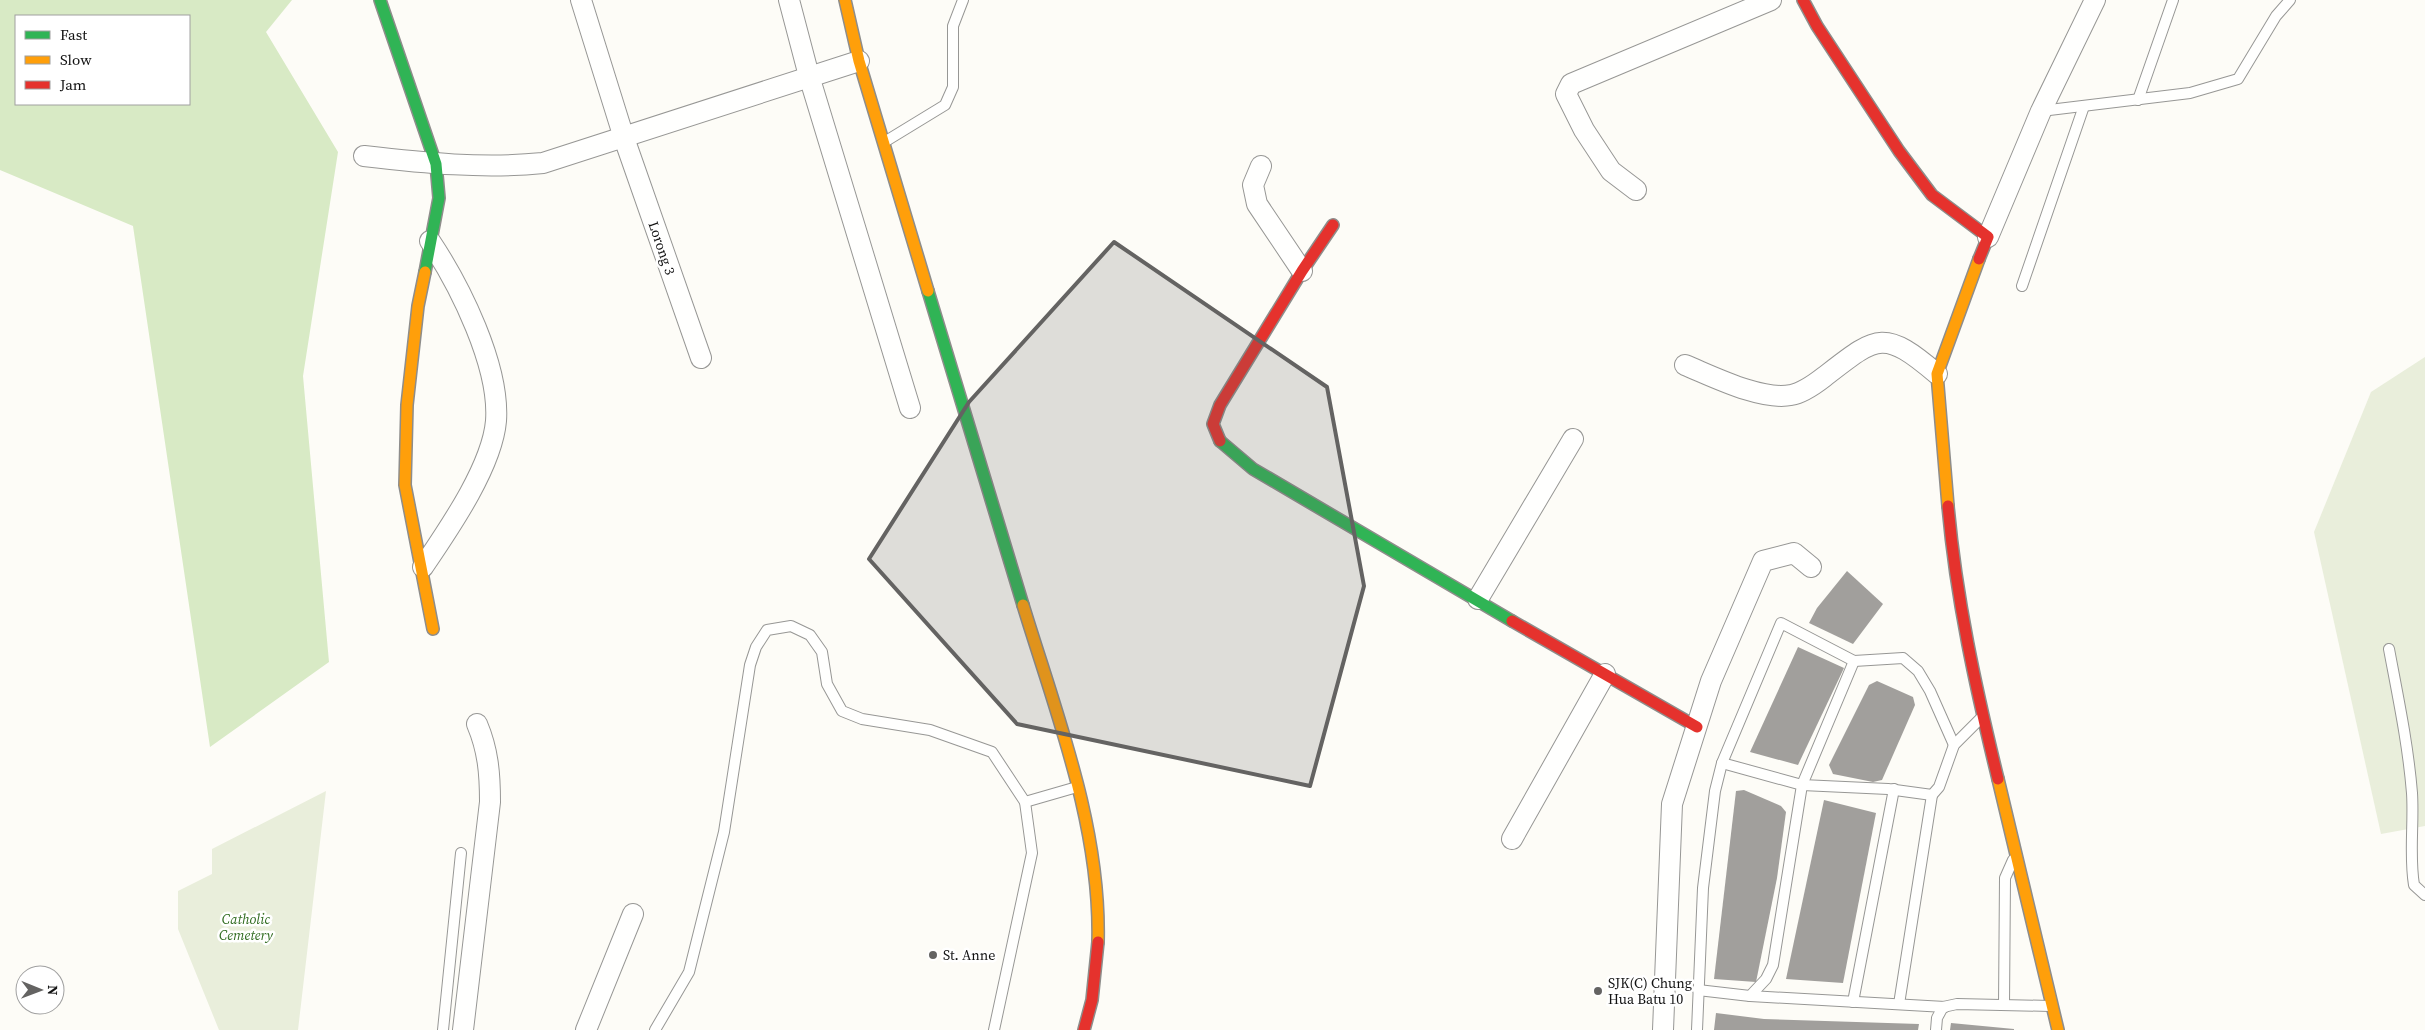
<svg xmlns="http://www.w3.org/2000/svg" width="2425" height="1030" font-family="'Source Serif 4',serif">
	<rect width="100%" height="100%" fill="#fdfcf7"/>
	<path fill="#d8eac5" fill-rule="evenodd" d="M0 0H292L266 32 338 152 303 376 329 662 210 747 133 226 0 170ZM16 16H189V104H16Z"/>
	<g fill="#e9eedb">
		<path d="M2425 357V826L2381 834 2314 532 2371 392Z"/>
		<path d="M326 791 298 1030H219L178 929V891L212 874V849Z"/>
	</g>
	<g fill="#a19f9c">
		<path d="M1847 571 1883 604 1853 644 1809 623 1817 608Z"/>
		<path d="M1798 647 1844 668 1798 765 1750 752Z"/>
		<path d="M1877 681 1913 697 1915 705 1882 780 1873 782 1833 774 1829 765 1869 685Z"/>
		<path d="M1744 790 1781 806 1786 812 1777 878 1756 982 1714 979 1736 791Z"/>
		<path d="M1824 800 1876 813 1843 983 1786 979Z"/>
		<path d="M1716 1013 1764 1019 1919 1024 1918 1030H1714Z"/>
		<path d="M1951 1023 2014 1029V1030H1950Z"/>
	</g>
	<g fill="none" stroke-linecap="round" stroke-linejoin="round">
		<g stroke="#979795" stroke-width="12">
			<g id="lane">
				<path d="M2138 100 2173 0"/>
				<path d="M2041 111 2190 93 2238 79 2276 16 2290 0"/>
				<path d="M886 141 945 105 953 87V26L963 0"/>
				<path d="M2022 286 2084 106"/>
				<path d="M2389 649C2398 697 2408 744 2412 793 2414 824 2409 855 2414 885L2425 895"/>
				<path d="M1722 763 1802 785 1888 789 1932 795 1939 787 1954 745 1981 718"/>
				<path d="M1025 802 1077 787"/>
				<path d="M1698 990 1750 996 1766 979 1773 965 1802 785 1854 661"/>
				<path d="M1750 996 1945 1007"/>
				<path d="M1853 1002 1894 789"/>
				<path d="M1899 1004 1932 795"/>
				<path d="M2004 1005 2005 878 2013 860"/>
				<path d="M443 1030 461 853"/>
				<path d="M655 1030 689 972 724 832 750 665 756 647 767 630 791 626 810 635 822 652 827 684 842 711 862 719 930 730 992 752 1025 802 1032 853 994 1030"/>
				<path d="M1697 1030 1703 888 1715 791 1722 763 1781 623 1854 661 1903 658 1918 671 1930 691 1954 745"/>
				<path d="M1936 1030 1937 1018 1943 1007 1957 1004 2050 1006"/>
			</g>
		</g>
		<g stroke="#979795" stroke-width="22">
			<g id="street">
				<path d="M581 0 624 138 701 358"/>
				<path d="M789 0 809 76 910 408"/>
				<path d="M364 156C424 163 484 169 543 163L859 61"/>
				<path d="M1261 166 1253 185 1257 204 1302 271"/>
				<path d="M1636 190 1611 171 1584 130 1566 94 1571 84 1771 0"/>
				<path d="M1988 237 2041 111 2095 0"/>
				<path d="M1685 365C1712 376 1761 401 1791 395 1803 393 1815 384 1824 377 1877 336 1883 328 1937 374"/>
				<path d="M423 567C448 530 492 467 496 421 500 366 460 286 430 241"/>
				<path d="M1478 599 1573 439"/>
				<path d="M1512 839 1605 674"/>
				<path d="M463 1030 490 802C490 773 488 750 477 724"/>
				<path d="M586 1030 633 914"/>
				<path d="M1663 1030 1672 804 1711 681 1763 561 1794 553 1811 567"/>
			</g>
		</g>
		<g stroke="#8e8d8b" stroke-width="14">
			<g id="fast">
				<path d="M380 0 436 164 439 198 425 272"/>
				<path d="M928 291 1023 605"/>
				<path d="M1220 441 1253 469 1512 621"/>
			</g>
		</g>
		<g stroke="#8e8d8b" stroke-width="14">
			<g id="slow">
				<path d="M845 0 859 61 928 291"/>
				<path d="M425 272 418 306 407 405 405 485 433 629"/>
				<path d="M1948 506 1937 374 1979 259"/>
				<path d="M1023 605C1056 713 1101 827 1098 942"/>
				<path d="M1998 779 2058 1030"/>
			</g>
		</g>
		<g stroke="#8e8d8b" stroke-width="14">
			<g id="jam">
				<path d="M1803 0 1817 26 1899 151 1932 195 1988 237 1979 259"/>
				<path d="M1220 441 1213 424 1220 405 1302 271 1333 225"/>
				<path d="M1948 506C1956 598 1976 689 1998 779"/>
				<path d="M1512 621 1697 727"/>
				<path d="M1084 1030 1092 1000 1098 942"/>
			</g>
		</g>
		<use href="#lane" stroke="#fffffe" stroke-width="10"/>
		<use href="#street" stroke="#fffffe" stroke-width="20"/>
		<use href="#fast" stroke="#30b455" stroke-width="11"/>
		<use href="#slow" stroke="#ff9f0a" stroke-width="11"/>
		<use href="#jam" stroke="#e5322d" stroke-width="11"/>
	</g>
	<path fill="#646362" fill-opacity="0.2" stroke="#646362" stroke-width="4" stroke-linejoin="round" d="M1114 242 1327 387 1364 586 1310 786 1017 724 869 559 969 402Z"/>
	<g fill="#646362" stroke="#fff" stroke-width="2">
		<circle cx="933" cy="955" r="5"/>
		<circle cx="1598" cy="991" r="5"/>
	</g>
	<g text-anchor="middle" stroke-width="5" stroke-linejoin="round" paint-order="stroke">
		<g font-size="14" fill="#111" stroke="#fff">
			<text transform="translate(662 248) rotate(71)" y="5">Lorong 3</text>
		</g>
		<g font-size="14" font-style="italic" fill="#2f6b1f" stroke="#fff">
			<text x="246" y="924">Catholic<tspan x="246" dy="16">Cemetery</tspan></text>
		</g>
		<g font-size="14" fill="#111" stroke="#fff" text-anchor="start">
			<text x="943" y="960">St. Anne</text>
			<text x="1608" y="988">SJK(C) Chung<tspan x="1608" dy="16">Hua Batu 10</tspan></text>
		</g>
	</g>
	<rect x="15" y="15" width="175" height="90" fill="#ffffff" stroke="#a0a0a0"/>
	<rect x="25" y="31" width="25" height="8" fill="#30b455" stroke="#a0a0a0"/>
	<text x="60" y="40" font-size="15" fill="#111111">Fast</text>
	<rect x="25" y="56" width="25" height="8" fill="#ff9f0a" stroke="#a0a0a0"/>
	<text x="60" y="65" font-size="15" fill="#111111">Slow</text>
	<rect x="25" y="81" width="25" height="8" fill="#e5322d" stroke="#a0a0a0"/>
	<text x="60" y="90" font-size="15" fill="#111111">Jam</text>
	<g transform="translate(40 990) rotate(91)"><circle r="24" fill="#ffffff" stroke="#a0a0a0"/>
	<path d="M0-4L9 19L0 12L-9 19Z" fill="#646362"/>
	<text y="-8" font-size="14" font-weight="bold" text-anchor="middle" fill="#111111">N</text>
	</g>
</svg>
